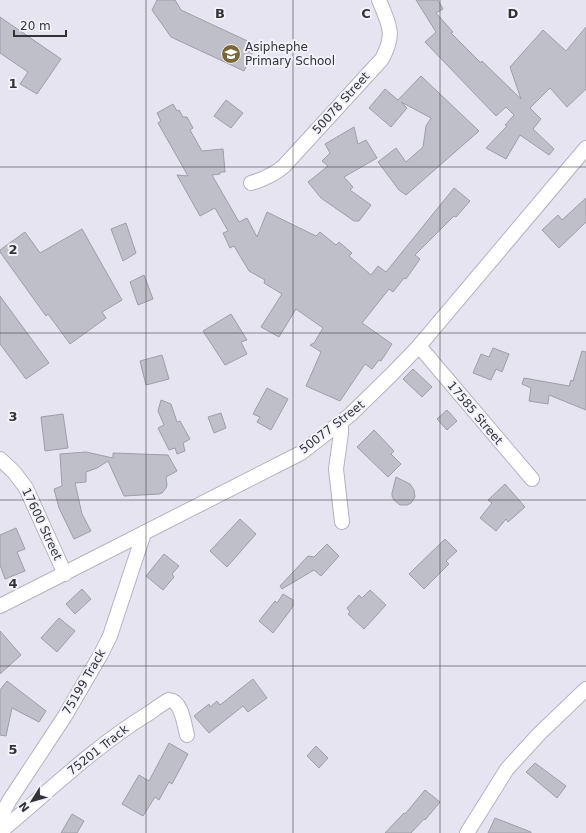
<svg xmlns="http://www.w3.org/2000/svg" width="586" height="833" font-family="'DejaVu Sans',sans-serif">
	<rect width="100%" height="100%" fill="#e5e4f0"/>
	<g fill="#bfbfca" stroke="#9e9ea9">
		<path d="M157 0H175L181 10 256 45 244 71 171 37 152 10Z"/>
		<path d="M416 0H438L443 9 436 13 453 32 451 33 481 63 482 61 521 99 510 67 543 30 566 51 586 27V89L567 107 550 88 530 108 541 119 533 129 554 149 549 155 520 135 506 159 486 148 507 126 505 125 514 115 506 107 496 116 425 42 436 32Z"/>
		<path d="M0 17 61 59 37 94 20 84 28 72 0 53Z"/>
		<path d="M421 76 479 131 406 195 399 190 378 162 396 148 406 162 423 147 426 126 431 118 401 102 407 108 391 127 369 108 385 89 398 100Z"/>
		<path d="M226 100 243 113 231 128 214 116Z"/>
		<path d="M173 104 177 111 179 110 183 117H187L193 128 190 130 202 151 223 149 225 172H220V174L212 175 239 222 247 218 257 237 267 212 316 236 320 232 336 245 339 242 352 253 349 256 371 275 378 266 386 272 454 188 470 201 456 217 454 216 415 255 420 259 406 279 404 278 393 292 389 289 362 323 392 344 381 361 379 360 372 369 365 364 340 401 306 386 321 352 310 345 314 343 323 328 296 309 279 337 261 327 282 294 264 283 265 280 249 271 234 246 230 248 223 233 228 231 215 208 200 216 177 175 188 176 158 123 161 121 157 113Z"/>
		<path d="M354 127 358 144 366 140 377 158 344 177 353 187 350 190 371 205 359 221H354L321 198 308 182 328 166 322 161 330 153 325 144Z"/>
		<path d="M586 198V222L559 248 542 230 558 215 562 220Z"/>
		<path d="M126 223 136 253 123 261 111 229Z"/>
		<path d="M82 229 122 300 102 312 106 318 70 344 48 314 46 316 0 252V250L25 232 40 253Z"/>
		<path d="M144 275 153 299 138 305 130 282Z"/>
		<path d="M0 296 49 363 26 379 0 344Z"/>
		<path d="M231 314 247 340 241 342 247 354 225 365 203 331Z"/>
		<path d="M493 348 509 354 502 372 496 369 491 380 473 373 481 354 489 357Z"/>
		<path d="M582 351 586 352V410L549 395 548 404 529 401 531 388 522 384 524 378 569 386 571 380 573 381Z"/>
		<path d="M162 355 169 379 146 385 140 361Z"/>
		<path d="M413 369 432 387 422 397 403 379Z"/>
		<path d="M267 388 288 399 271 430 257 422 260 417 253 414Z"/>
		<path d="M161 400 171 404 177 422 180 421 190 439 183 443 185 451 177 454 175 448 169 450 158 428 164 425 158 411Z"/>
		<path d="M447 410 457 421 447 430 437 419Z"/>
		<path d="M221 413 226 428 214 433 208 417Z"/>
		<path d="M63 414 68 448 45 451 41 417Z"/>
		<path d="M374 430 394 451 391 454 401 464 388 477 357 447Z"/>
		<path d="M86 452 113 458V453L168 455 177 471 166 477 167 485 166 488 162 493 159 494 124 496 108 461 97 468 86 472V482L75 483 82 514 91 531 74 539 59 508 54 489 62 486 60 454Z"/>
		<path d="M396 477 410 484 414 490 415 497 411 503 407 505H400L394 500 392 496V493Z"/>
		<path d="M505 484 525 507 508 522 506 519 496 531 480 518 492 503 488 500Z"/>
		<path d="M240 519 256 534 227 567 210 551Z"/>
		<path d="M16 528 25 549 17 552 25 571 5 579 0 565V535Z"/>
		<path d="M445 539 457 551 446 561 449 564 424 589 409 574Z"/>
		<path d="M327 544 339 556 321 576 314 570 282 589 280 586 308 556 314 557Z"/>
		<path d="M164 554 179 566 172 574 174 577 163 590 146 576Z"/>
		<path d="M82 589 91 599 75 614 66 604Z"/>
		<path d="M370 590 386 605 364 629 348 614 350 612 347 608 359 595 362 598Z"/>
		<path d="M283 594 293 600V606L289 612 273 633 259 621 275 601 277 603Z"/>
		<path d="M59 618 75 631 57 652 41 638Z"/>
		<path d="M0 631 21 655 0 674Z"/>
		<path d="M253 679 267 698 248 712 243 706 209 733 194 716 209 704 210 707 217 701 220 705Z"/>
		<path d="M7 681 46 711 39 722 12 708 6 736 0 735V690Z"/>
		<path d="M169 743 188 754 172 784 169 782 159 800 155 797 143 816 122 804 139 775 149 781Z"/>
		<path d="M316 746 328 758 319 768 307 756Z"/>
		<path d="M535 763 566 786 557 798 526 772Z"/>
		<path d="M425 790 440 802 425 820 424 819 411 833H385L404 813 405 814Z"/>
		<path d="M72 814 84 821 77 833H61Z"/>
		<path d="M495 818 531 832V833H488Z"/>
	</g>
	<g fill="none" stroke-linecap="round" stroke-linejoin="round">
		<g stroke="#b4b3be" stroke-width="16">
			<g id="street">
				<path d="M251 183C264 179 274 175 284 166L382 59C396 33 389 25 379 0"/>
				<path d="M419 346 532 479"/>
				<path d="M341 422V433L336 469 342 522"/>
				<path d="M0 459 14 472 26 488 65 574"/>
				<path d="M0 606 301 453 350 415 391 375 419 346 586 148"/>
				<path d="M0 819 9 801 65 716 101 654 110 636 144 533"/>
				<path d="M0 832C48 792 93 748 146 715 154 710 161 704 169 700 182 701 184 724 187 735"/>
				<path d="M467 833 507 769 540 733 586 689"/>
			</g>
		</g>
		<use href="#street" stroke="#fff" stroke-width="14"/>
	</g>
	<path fill="none" stroke="#333337" stroke-width="1" stroke-opacity="0.55" d="M146 0V833M293 0V833M440 0V833M0 167H586M0 333H586M0 500H586M0 666H586"/>
	<defs>
		<g id="school-disc" transform="scale(1)"><circle r="9.5" fill="#796735" stroke="#f2f2fd"/><path d="M0-5L7-2L0 1L-7-2ZM-4 1L0 2.5L4 1V4Q0 6-4 4Z" fill="#fff"/></g>
	</defs>
	<g fill-rule="evenodd">
		<use href="#school-disc" x="231" y="54"/>
	</g>
	<g text-anchor="middle" stroke-width="4" stroke-linejoin="round" paint-order="stroke">
		<g font-size="12" fill="#333337" stroke="#f2f2fd" text-anchor="start">
			<text x="245" y="51">Asiphephe<tspan x="245" dy="14">Primary School</tspan></text>
		</g>
		<g font-size="12" fill="#333337" stroke="#f2f2fd">
			<text transform="translate(341 103) rotate(-48)" y="4">50078 Street</text>
			<text transform="translate(475 413) rotate(50)" y="4">17585 Street</text>
			<text transform="translate(332 427) rotate(-38)" y="4">50077 Street</text>
			<text transform="translate(42 524) rotate(65)" y="4">17600 Street</text>
			<text transform="translate(84 682) rotate(-60)" y="4">75199 Track</text>
			<text transform="translate(98 750) rotate(-38)" y="4">75201 Track</text>
		</g>
	</g>
	<g font-size="13" text-anchor="middle" font-weight="bold" fill="#333337" stroke="#f2f2fd" stroke-width="4" stroke-linejoin="round" paint-order="stroke">
		<text x="220" y="18">B</text>
		<text x="366" y="18">C</text>
		<text x="513" y="18">D</text>
		<text x="13" y="88">1</text>
		<text x="13" y="254">2</text>
		<text x="13" y="421">3</text>
		<text x="13" y="588">4</text>
		<text x="13" y="754">5</text>
	</g>
	<g transform="translate(32 801) rotate(233)" stroke="#f2f2fd" stroke-width="3" paint-order="stroke">
	<path d="M0-3L7 15L0 10L-7 15Z" fill="#333337"/>
	<text y="-6" font-size="11" font-weight="bold" text-anchor="middle" fill="#333337">N</text>
	</g>
	<path d="M14 30v6h52v-6" fill="none" stroke="#333337" stroke-width="2"/>
	<text x="20" y="30" font-size="12" fill="#333337" stroke="#f2f2fd" stroke-width="3" paint-order="stroke">20 m</text>
</svg>
